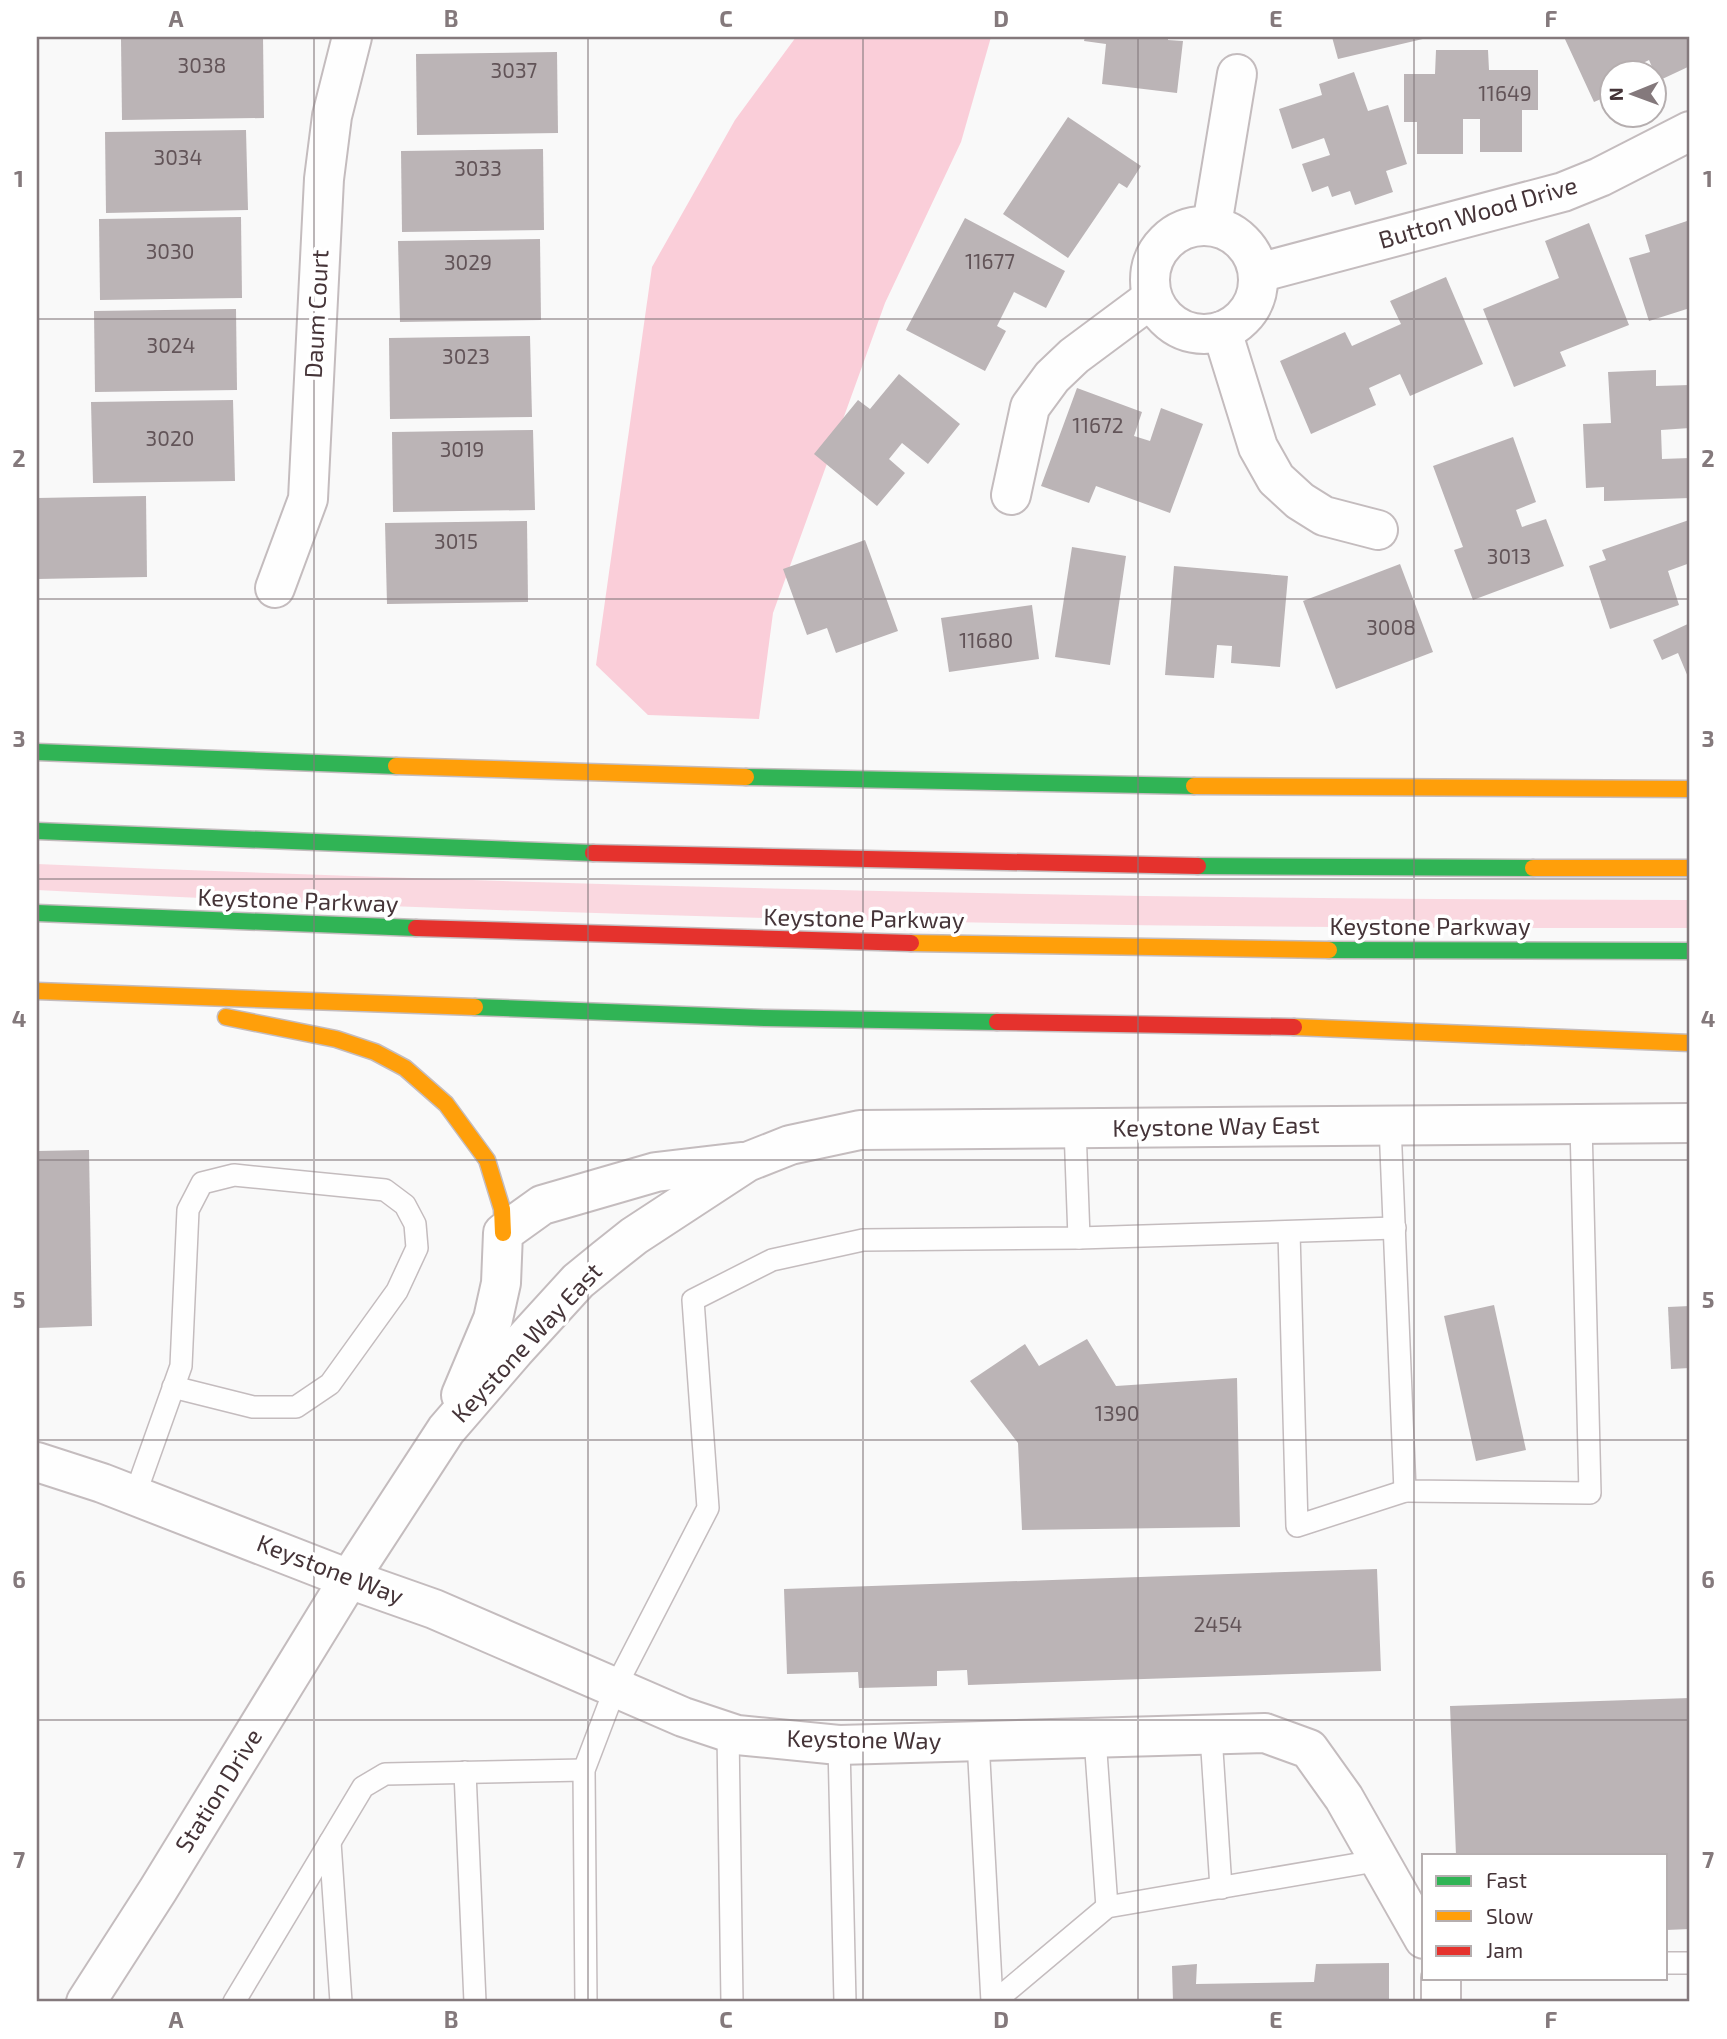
<svg xmlns="http://www.w3.org/2000/svg" width="1727" height="2039" font-family="'Exo 2',sans-serif">
	<rect width="100%" height="100%" fill="#f9f9f9"/>
	<path fill="#fad8e0" d="M37 864C588 887 1139 900 1690 900V928C1139 929 587 919 37 890Z"/>
	<path fill="#faced9" d="M796 37H991L961 142 885 303 773 613 759 719 648 715 596 665 652 267 735 120Z"/>
	<g fill="#bbb4b6">
		<path d="M263 37 264 118 122 120 121 39Z"/>
		<path d="M1085 37H1168V40L1183 41 1177 93 1102 84 1106 44 1084 41Z"/>
		<path d="M1332 37H1427V38L1338 59Z"/>
		<path d="M1564 37H1686L1690 46V66L1658 81 1649 60 1631 69 1633 74H1612V103L1608 96 1594 102Z"/>
		<path d="M1436 50H1488L1489 70H1538V110H1522V152H1480V119H1463V154H1417V122H1404V74H1435Z"/>
		<path d="M557 52 558 133 417 135 416 54Z"/>
		<path d="M1354 72 1368 111 1388 105 1407 164 1386 171 1393 192 1355 205 1350 191 1332 197 1328 186 1312 192 1302 164 1330 155 1324 138 1292 149 1279 109 1322 95 1319 84Z"/>
		<path d="M1068 117 1141 166 1127 188 1119 183 1068 258 1003 214Z"/>
		<path d="M246 130 248 210 106 213 105 132Z"/>
		<path d="M543 149 544 230 402 232 401 151Z"/>
		<path d="M241 217 242 298 100 300 99 219Z"/>
		<path d="M965 218 1065 271 1046 308 1014 292 997 326 1006 331 985 371 906 330Z"/>
		<path d="M1690 220V308L1649 321 1629 258 1650 252 1645 235Z"/>
		<path d="M1589 223 1629 325 1560 352 1566 366 1514 387 1483 309 1559 278 1545 241Z"/>
		<path d="M540 239 541 320 400 322 398 241Z"/>
		<path d="M1446 277 1483 364 1410 396 1400 374 1369 388 1376 405 1311 434 1280 361 1345 332 1352 346 1401 324 1390 301Z"/>
		<path d="M236 309 237 390 95 392 94 311Z"/>
		<path d="M530 336 532 417 390 419 389 338Z"/>
		<path d="M1656 370V386L1690 385V428L1661 430 1662 459 1690 458V498L1604 501V487L1586 488 1583 424 1611 423 1608 372Z"/>
		<path d="M899 374 960 424 928 464 902 443 889 459 905 473 877 506 814 454 858 400 870 409Z"/>
		<path d="M1077 388 1142 412 1134 436 1150 441 1161 408 1203 424 1170 513 1096 486 1089 503 1041 486Z"/>
		<path d="M233 400 235 481 93 483 91 402Z"/>
		<path d="M533 430 535 510 393 512 392 432Z"/>
		<path d="M1513 437 1536 502 1516 510 1522 527 1546 519 1564 566 1473 600 1454 550 1463 547 1433 466Z"/>
		<path d="M146 496 147 577 37 579V498Z"/>
		<path d="M1689 520 1690 563 1668 571 1679 605 1610 629 1589 566 1606 560 1602 550Z"/>
		<path d="M527 521 528 602 387 604 385 523Z"/>
		<path d="M865 540 898 631 836 653 827 628 807 635 783 569Z"/>
		<path d="M1072 547 1126 556 1110 665 1055 657Z"/>
		<path d="M1400 564 1433 652 1336 689 1303 601Z"/>
		<path d="M1174 566 1288 576 1280 667 1231 663 1232 646 1217 645 1214 678 1165 675Z"/>
		<path d="M1032 605 1039 659 949 672 941 618Z"/>
		<path d="M1690 623V676L1688 677 1678 653 1662 660 1653 640Z"/>
		<path d="M89 1150 92 1326 37 1328V1151Z"/>
		<path d="M1494 1305 1526 1450 1476 1461 1444 1316Z"/>
		<path d="M1690 1306V1368L1671 1369 1668 1307Z"/>
		<path d="M1087 1339 1116 1386 1237 1378 1240 1527 1022 1530 1018 1443 970 1381 1025 1344 1039 1366Z"/>
		<path d="M1377 1569 1381 1671 968 1685 967 1670 937 1671V1686L859 1688 858 1672 787 1674 784 1589Z"/>
		<path d="M1690 1698V1929L1666 1930V1855H1456L1450 1706Z"/>
		<path d="M1389 1963V2002H1173L1172 1966 1197 1964 1196 1984 1314 1982 1316 1964Z"/>
	</g>
	<g fill="none" stroke-linecap="round" stroke-linejoin="round">
		<g stroke="#c4bcbe" stroke-width="24">
			<g id="lane">
				<path d="M1390 1125 1405 1491 1590 1493 1581 1124"/>
				<path d="M1289 1232 1297 1526 1405 1491"/>
				<path d="M1079 1238 1395 1228"/>
				<path d="M135 1495 181 1366 188 1210 202 1183 234 1175 385 1190 405 1205 415 1224 417 1248 397 1291 330 1384 296 1407H253L173 1387"/>
				<path d="M728 1732 732 2002"/>
				<path d="M1211 1735 1221 1888"/>
				<path d="M1095 1738 1107 1907"/>
				<path d="M978 1741 992 2002"/>
				<path d="M839 1745 845 2002"/>
				<path d="M465 1772 475 2002"/>
				<path d="M330 1842 341 2002"/>
				<path d="M1666 1963H1690"/>
				<path d="M234 2002 363 1787 385 1774 584 1770"/>
				<path d="M586 2002 584 1770 616 1686 708 1508 693 1300 772 1260 863 1240 1079 1238 1075 1128"/>
				<path d="M994 2002 1107 1907 1381 1860"/>
			</g>
		</g>
		<g stroke="#c4bcbe" stroke-width="42">
			<g id="street">
				<path d="M1212 225 1237 74"/>
				<circle cx="1204" cy="280" r="54"/>
				<path d="M1258 273 1563 192 1600 177 1690 131"/>
				<path d="M1222 331 1258 447 1276 479 1300 501 1324 516 1378 530"/>
				<path d="M1011 495 1030 407 1052 377 1074 356 1152 298"/>
				<path d="M275 588 308 499 324 179 332 116 352 37"/>
				<path d="M461 1395 493 1319 501 1283 503 1233 542 1205 656 1172 741 1162"/>
				<path d="M37 1462 102 1483 349 1579 434 1609 683 1717 737 1735 839 1745 1265 1733 1309 1749 1344 1798 1424 1939"/>
				<path d="M1441 1978V2002"/>
				<path d="M86 2002 158 1890 349 1579 446 1430 515 1350 578 1281 605 1259 634 1236 747 1162 790 1145 860 1130 1690 1123"/>
			</g>
		</g>
		<g stroke="#c4bcbe" stroke-width="19">
			<g id="fast">
				<path d="M37 752 396 766"/>
				<path d="M746 777 1194 786"/>
				<path d="M37 831 593 853"/>
				<path d="M1198 866 1533 868"/>
				<path d="M37 913 416 928"/>
				<path d="M1329 950 1690 951"/>
				<path d="M475 1007 765 1018 997 1022"/>
			</g>
		</g>
		<g stroke="#c4bcbe" stroke-width="19">
			<g id="slow">
				<path d="M396 766 746 777"/>
				<path d="M1194 786 1690 789"/>
				<path d="M1533 868H1690"/>
				<path d="M911 943 1329 950"/>
				<path d="M37 991 475 1007"/>
				<path d="M226 1017 336 1039 375 1052 405 1068 446 1104 487 1160 502 1209 503 1233"/>
				<path d="M1294 1027 1690 1043"/>
			</g>
		</g>
		<g stroke="#c4bcbe" stroke-width="19">
			<g id="jam">
				<path d="M593 853 1198 866"/>
				<path d="M416 928 911 943"/>
				<path d="M997 1022 1294 1027"/>
			</g>
		</g>
		<use href="#lane" stroke="#fefefe" stroke-width="21"/>
		<use href="#street" stroke="#fefefe" stroke-width="38"/>
		<use href="#fast" stroke="#30b455" stroke-width="16"/>
		<use href="#slow" stroke="#ff9f0a" stroke-width="16"/>
		<use href="#jam" stroke="#e5322d" stroke-width="16"/>
	</g>
	<path fill="none" stroke="#84797c" stroke-width="2" stroke-opacity="0.55" d="M314 37V2002M588 37V2002M863 37V2002M1138 37V2002M1414 37V2002M37 319H1690M37 599H1690M37 879H1690M37 1160H1690M37 1440H1690M37 1720H1690"/>
	<g text-anchor="middle" stroke-width="7" stroke-linejoin="round" paint-order="stroke">
		<g font-size="21" fill="#625458">
			<text x="202" y="73">3038</text>
			<text x="514" y="78">3037</text>
			<text x="1505" y="101">11649</text>
			<text x="178" y="165">3034</text>
			<text x="478" y="176">3033</text>
			<text x="170" y="259">3030</text>
			<text x="990" y="269">11677</text>
			<text x="468" y="270">3029</text>
			<text x="171" y="353">3024</text>
			<text x="466" y="364">3023</text>
			<text x="1098" y="433">11672</text>
			<text x="170" y="446">3020</text>
			<text x="462" y="457">3019</text>
			<text x="456" y="549">3015</text>
			<text x="1509" y="564">3013</text>
			<text x="1391" y="635">3008</text>
			<text x="986" y="648">11680</text>
			<text x="1117" y="1421">1390</text>
			<text x="1218" y="1632">2454</text>
		</g>
		<g font-size="24" fill="#453438" stroke="#fff">
			<text transform="translate(1478 213) rotate(-16)" y="8">Button Wood Drive</text>
			<text transform="translate(317 314) rotate(-87)" y="8">Daum Court</text>
			<text transform="translate(298 901) rotate(2)" y="8">Keystone Parkway</text>
			<text transform="translate(864 919) rotate(1)" y="8">Keystone Parkway</text>
			<text x="1430" y="935">Keystone Parkway</text>
			<text transform="translate(1216 1127) rotate(-1)" y="8">Keystone Way East</text>
			<text transform="translate(527 1343) rotate(-47)" y="8">Keystone Way East</text>
			<text transform="translate(330 1570) rotate(21)" y="8">Keystone Way</text>
			<text transform="translate(864 1740) rotate(1)" y="8">Keystone Way</text>
			<text transform="translate(219 1791) rotate(-58)" y="8">Station Drive</text>
		</g>
	</g>
	<rect width="1727" height="2039" fill="none" stroke="#ffffff" stroke-width="77"/>
	<rect x="1422" y="1854" width="245" height="126" fill="#ffffff" stroke="#b5aeaf" stroke-width="2"/>
	<rect x="1436" y="1876" width="35" height="10" fill="#30b455" stroke="#b5aeaf" stroke-width="2"/>
	<text x="1486" y="1888" font-size="21" fill="#453438">Fast</text>
	<rect x="1436" y="1911" width="35" height="10" fill="#ff9f0a" stroke="#b5aeaf" stroke-width="2"/>
	<text x="1486" y="1924" font-size="21" fill="#453438">Slow</text>
	<rect x="1436" y="1946" width="35" height="10" fill="#e5322d" stroke="#b5aeaf" stroke-width="2"/>
	<text x="1486" y="1958" font-size="21" fill="#453438">Jam</text>
	<g transform="translate(1633 94) rotate(269)"><circle r="33" fill="#ffffff" stroke="#b5aeaf" stroke-width="2"/>
	<path d="M0-5L12 26L0 18L-12 26Z" fill="#84797c"/>
	<text y="-10" font-size="19" font-weight="bold" text-anchor="middle" fill="#453438">N</text>
	</g>
	<rect x="38" y="38" width="1650" height="1962" fill="none" stroke="#84797c" stroke-width="2.5"/>
	<g font-size="23" text-anchor="middle" font-weight="bold" fill="#84797c">
		<text x="176" y="27">A</text>
		<text x="451" y="27">B</text>
		<text x="726" y="27">C</text>
		<text x="1001" y="27">D</text>
		<text x="1276" y="27">E</text>
		<text x="1551" y="27">F</text>
		<text x="19" y="187">1</text>
		<text x="1708" y="187">1</text>
		<text x="19" y="467">2</text>
		<text x="1708" y="467">2</text>
		<text x="19" y="747">3</text>
		<text x="1708" y="747">3</text>
		<text x="19" y="1027">4</text>
		<text x="1708" y="1027">4</text>
		<text x="19" y="1308">5</text>
		<text x="1708" y="1308">5</text>
		<text x="19" y="1588">6</text>
		<text x="1708" y="1588">6</text>
		<text x="19" y="1868">7</text>
		<text x="1708" y="1868">7</text>
		<text x="176" y="2028">A</text>
		<text x="451" y="2028">B</text>
		<text x="726" y="2028">C</text>
		<text x="1001" y="2028">D</text>
		<text x="1276" y="2028">E</text>
		<text x="1551" y="2028">F</text>
	</g>
</svg>
